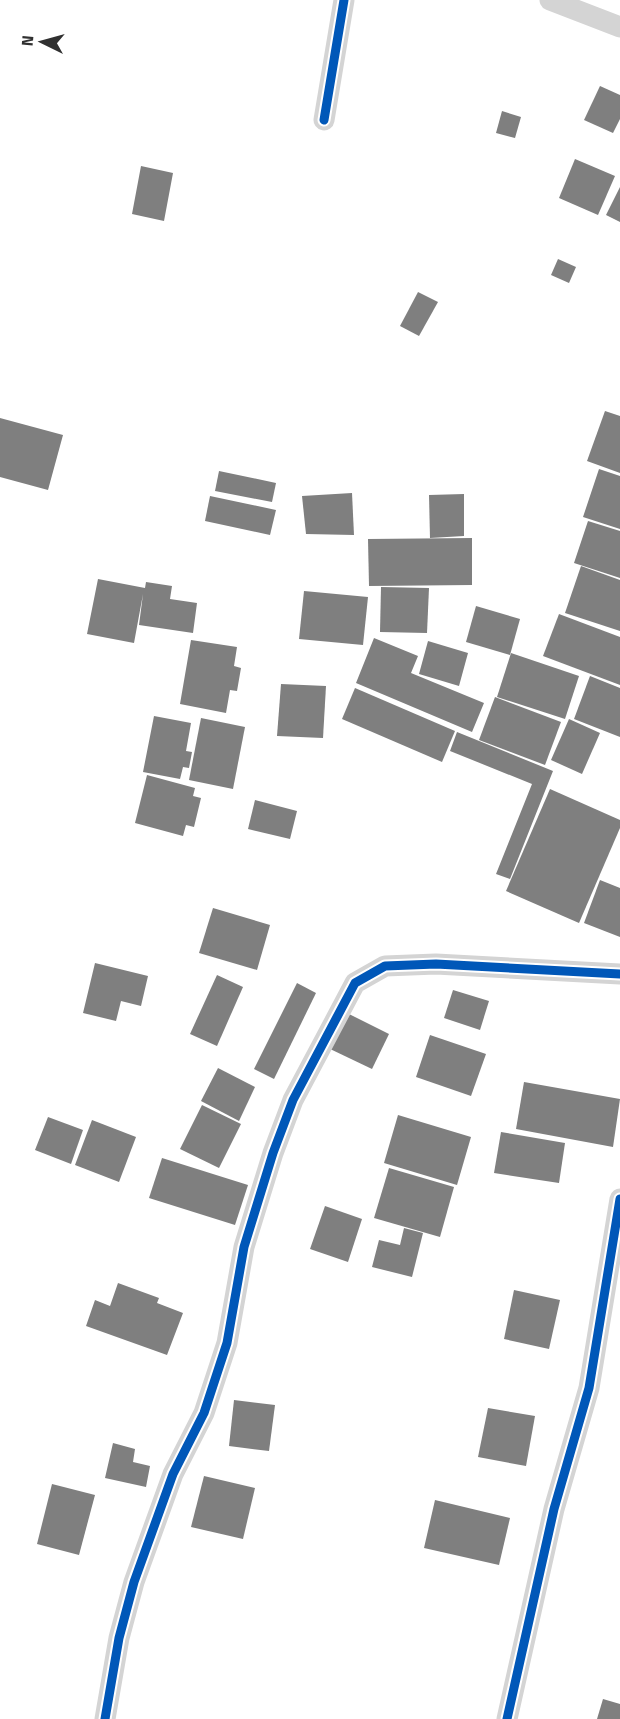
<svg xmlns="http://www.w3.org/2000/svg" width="620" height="1719" font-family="'Titillium Web',sans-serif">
	<rect width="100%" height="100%" fill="#fff"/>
	<g fill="#7f7f7f">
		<path d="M600 86 620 95V119L613 133 584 120Z"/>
		<path d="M502 111 521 117 515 138 496 133Z"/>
		<path d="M575 159 615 176 598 215 559 198Z"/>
		<path d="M141 166 173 173 164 221 132 214Z"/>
		<path d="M620 187V222L606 215Z"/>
		<path d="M558 259 576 267 569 283 551 275Z"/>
		<path d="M418 292 438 302 419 336 400 326Z"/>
		<path d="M605 411 620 416V473L587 461Z"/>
		<path d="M0 418 63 435 48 490 0 477Z"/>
		<path d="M599 469 620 476V529L583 517Z"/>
		<path d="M219 471 276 483 272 502 215 491Z"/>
		<path d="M352 493 354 535 306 534 302 496Z"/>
		<path d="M464 494V536L430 538 429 495Z"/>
		<path d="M210 496 276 510 270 535 205 521Z"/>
		<path d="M588 521 620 531V578L574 563Z"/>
		<path d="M472 538V585L369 586 368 539Z"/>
		<path d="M581 566 620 580V631L565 613Z"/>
		<path d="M98 579 145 588 146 582 172 586 170 599 197 603 193 633 139 625 143 594 134 643 87 634Z"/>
		<path d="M381 587 429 588 427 633 380 632Z"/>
		<path d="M304 591 368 597 363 645 299 639Z"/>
		<path d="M476 606 520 619 510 655 466 642Z"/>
		<path d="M559 614 620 637V685L543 656Z"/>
		<path d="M374 638 418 656 411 673 484 703 472 732 356 683Z"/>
		<path d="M191 640 237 647 234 666 241 668 237 691 230 690 226 713 180 704Z"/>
		<path d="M428 641 468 653 459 686 419 674Z"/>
		<path d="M511 653 579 676 565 719 497 697Z"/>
		<path d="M590 676 620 688V737L574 719Z"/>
		<path d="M281 684 326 686 323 738 277 736Z"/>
		<path d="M355 688 455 731 442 762 342 719Z"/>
		<path d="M495 697 561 722 545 765 479 740Z"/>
		<path d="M154 716 191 723 186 751 192 752 189 768 183 767 180 779 143 772Z"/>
		<path d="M201 718 245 727 233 789 189 780Z"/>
		<path d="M569 719 600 733 582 774 551 760Z"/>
		<path d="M457 732 553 771 510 879 496 874 532 784 450 751Z"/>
		<path d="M147 775 195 788 193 796 201 798 194 827 186 825 183 836 135 823Z"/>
		<path d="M550 789 620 820V828L579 923 506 891Z"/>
		<path d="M255 800 297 811 290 839 248 829Z"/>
		<path d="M600 880 620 888V937L584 923Z"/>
		<path d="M213 908 270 925 257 970 199 953Z"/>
		<path d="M95 963 148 976 141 1006 121 1001 116 1021 83 1013Z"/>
		<path d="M217 975 243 987 217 1046 190 1034Z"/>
		<path d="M297 983 316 993 274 1079 254 1069Z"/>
		<path d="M453 990 489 1001 480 1030 444 1018Z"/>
		<path d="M345 1012 389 1034 372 1069 328 1048Z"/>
		<path d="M430 1035 486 1054 471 1096 416 1077Z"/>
		<path d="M218 1068 255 1087 239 1121 201 1101Z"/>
		<path d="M524 1082 620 1099 613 1147 516 1129Z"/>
		<path d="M202 1105 241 1124 219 1168 180 1149Z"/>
		<path d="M398 1115 471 1137 457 1185 384 1163Z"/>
		<path d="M48 1117 83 1130 71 1164 35 1150Z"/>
		<path d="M92 1120 136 1137 119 1182 75 1165Z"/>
		<path d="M501 1132 565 1143 559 1183 494 1173Z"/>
		<path d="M162 1158 248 1185 235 1225 149 1198Z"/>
		<path d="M389 1168 454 1187 440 1237 374 1218Z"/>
		<path d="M325 1206 362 1219 348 1262 310 1249Z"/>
		<path d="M404 1228 423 1233 412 1277 372 1267 379 1240 400 1245Z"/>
		<path d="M118 1283 159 1298 157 1303 183 1313 167 1355 86 1326 95 1300 110 1306Z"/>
		<path d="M514 1290 560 1300 549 1349 504 1339Z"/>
		<path d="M234 1400 275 1405 269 1451 229 1446Z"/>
		<path d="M488 1408 535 1416 526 1466 478 1457Z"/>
		<path d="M113 1443 135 1449 133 1462 150 1466 146 1487 105 1478Z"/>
		<path d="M204 1476 255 1488 243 1539 191 1527Z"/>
		<path d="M52 1484 95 1495 79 1555 37 1544Z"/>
		<path d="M435 1500 510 1518 499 1565 424 1548Z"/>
		<path d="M603 1699 620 1704V1719H597Z"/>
	</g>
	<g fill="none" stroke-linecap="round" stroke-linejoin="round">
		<g stroke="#d4d4d4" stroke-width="21">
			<path d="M550 0 620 27"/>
			<path d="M324 120 344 0"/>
			<path d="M105 1719 119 1638 134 1582 173 1474 204 1413 227 1343 244 1247 273 1153 293 1100 355 983 385 966 436 964 620 974"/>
			<path d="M507 1719 554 1509 589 1388 620 1199"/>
		</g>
		<g stroke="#fff" stroke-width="13">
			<g id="cycleway">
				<path d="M324 120 344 0"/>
				<path d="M105 1719 119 1638 134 1582 173 1474 204 1413 227 1343 244 1247 273 1153 293 1100 355 983 385 966 436 964 620 974"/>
				<path d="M507 1719 554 1509 589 1388 620 1199"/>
			</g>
		</g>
		<use href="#cycleway" stroke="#0057b8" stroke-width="9"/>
	</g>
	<g transform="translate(42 42) rotate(275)" stroke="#ffffff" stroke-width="4.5" paint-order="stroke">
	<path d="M0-4.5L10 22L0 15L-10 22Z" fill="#303030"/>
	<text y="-9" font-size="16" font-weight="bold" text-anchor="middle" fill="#303030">N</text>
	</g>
</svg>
